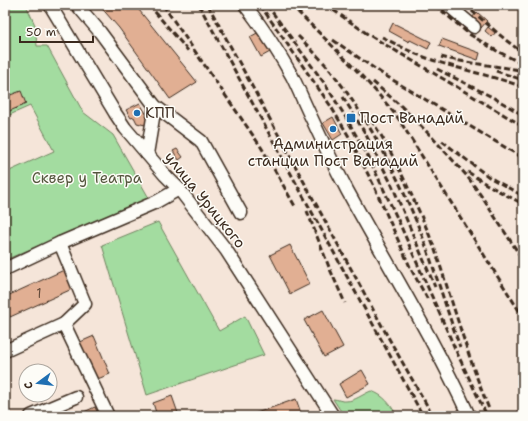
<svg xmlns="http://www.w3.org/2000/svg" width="528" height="421" font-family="'Shantell Sans',sans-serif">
	<rect width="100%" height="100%" fill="#f5e5d9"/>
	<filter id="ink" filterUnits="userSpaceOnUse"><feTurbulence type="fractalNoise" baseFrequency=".025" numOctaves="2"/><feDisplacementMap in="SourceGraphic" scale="8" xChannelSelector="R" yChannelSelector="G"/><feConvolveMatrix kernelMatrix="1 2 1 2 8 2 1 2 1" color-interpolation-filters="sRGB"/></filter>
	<g filter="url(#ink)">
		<g fill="#a3dca0" stroke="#6f835f">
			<path d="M5 5H26L35 25 37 46H47L83 112 113 135 149 198 5 260V173L54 151 30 106 5 117Z"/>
			<path d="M158 222 219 331 245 316 264 355 147 395 102 245Z"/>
			<path d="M371 391C384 395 391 405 397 416H344L333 399C338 399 342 402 346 401 355 401 363 394 371 391Z"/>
		</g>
		<g fill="#e1af93" stroke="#3b2a1e">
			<path d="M99 5H135L197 82 170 99 119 28Z"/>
			<path d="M477 12 487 21 481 28 471 19Z"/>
			<path d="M393 23 431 42 428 49 410 40 409 42 389 31Z"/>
			<path d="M488 27 495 33 492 37 485 31Z"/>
			<path d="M259 32 270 52 261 57 250 37Z"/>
			<path d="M442 39 480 53 478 60 439 46Z"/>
			<path d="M21 91 26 104 5 113V97Z"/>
			<path d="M140 103 148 117 145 125 137 123 134 117 131 118 126 110Z"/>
			<path d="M333 117 342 134 333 140 323 123Z"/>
			<path d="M177 149 183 157 179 160 173 151Z"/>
			<path d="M290 245 310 284 290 294 270 255Z"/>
			<path d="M64 270 72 289 10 317 5 306V297Z"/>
			<path d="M323 310 343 347 324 357 304 320Z"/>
			<path d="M94 336 110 374 95 380 78 343Z"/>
			<path d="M362 370 370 384 346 397 339 384Z"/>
			<path d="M172 396 179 416H157L153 403Z"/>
			<path d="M296 399 302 416H248Z"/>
			<path d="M95 407 99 416H75Z"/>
		</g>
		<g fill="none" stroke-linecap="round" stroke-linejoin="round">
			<g stroke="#3b2a1e" stroke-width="15">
				<g id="minor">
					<path d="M50 5 115 113 125 128 165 175 179 189 226 250 333 416"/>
					<path d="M77 5 100 32 155 106 201 141 241 213"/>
					<path d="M245 5C262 27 278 51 292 76 299 90 305 105 312 119 323 143 335 167 347 190 388 265 433 338 469 416"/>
					<path d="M448 5 474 27"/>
					<path d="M147 154 155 106"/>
					<path d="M60 243 85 304 64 324"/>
					<path d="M5 269 60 243 156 202 179 189"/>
					<path d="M5 351 64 324 108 416"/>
					<path d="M31 416 76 397"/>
				</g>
			</g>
			<use href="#minor" stroke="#fdfcf7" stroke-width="12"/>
			<g stroke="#3b2a1e" stroke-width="3" stroke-dasharray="6 3" stroke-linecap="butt">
				<path d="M149 5 190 53"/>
				<path d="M163 5 261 147 270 162 296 208"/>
				<path d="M199 5 423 416"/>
				<path d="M208 5 388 337 433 416"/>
				<path d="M260 5 330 105 348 135 373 184 411 269 428 300"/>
				<path d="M267 5 325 84 345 116 368 156 398 220 457 353 487 416"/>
				<path d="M291 5C328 42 366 77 398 118L523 317"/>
				<path d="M326 5 369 35 523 126"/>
				<path d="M435 5 469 34 497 51 523 64"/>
				<path d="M465 5 507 41 523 53"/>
				<path d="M298 36C309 47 321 59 331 71 370 121 400 179 423 238 436 274 447 311 460 347"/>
				<path d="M382 37C396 44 410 52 424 57 456 69 491 75 523 87"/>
				<path d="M333 40 381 73 523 158"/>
				<path d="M441 57C468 64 496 65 523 71"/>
				<path d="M437 69 496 99 523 115"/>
				<path d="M496 71 523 80"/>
				<path d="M373 82 402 107 431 136 467 176 482 197 523 260"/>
				<path d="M343 97 365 133 392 185 435 287"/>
				<path d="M371 120C383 137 393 156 402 175 414 200 426 225 435 250 453 303 468 358 489 409"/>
				<path d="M442 141 489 177 523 196"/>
				<path d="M468 172 486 184 523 204"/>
				<path d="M307 211 329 267 345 303"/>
			</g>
		</g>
	</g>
	<g fill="#1f6fb2" stroke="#fdfcf7" stroke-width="1.5">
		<circle cx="137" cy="113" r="4"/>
		<rect x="346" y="113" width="10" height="10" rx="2"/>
		<circle cx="333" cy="129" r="4"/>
	</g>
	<g text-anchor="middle" stroke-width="3" stroke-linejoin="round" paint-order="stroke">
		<g font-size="13" fill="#644b3b">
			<text x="39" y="298">1</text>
		</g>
		<g font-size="15" fill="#3b2a1e" stroke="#fdfcf7" text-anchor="start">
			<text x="145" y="118">КПП</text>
			<text x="360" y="123">Пост Ванадий</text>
			<text x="333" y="149" text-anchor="middle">Администрация<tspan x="333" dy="17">станции Пост Ванадий</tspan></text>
		</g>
		<g font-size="15" fill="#55563e" stroke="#fdfcf7">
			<text x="87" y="183">Сквер у Театра</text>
		</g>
		<g font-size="15" fill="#3b2a1e" stroke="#fdfcf7">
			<text transform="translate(205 200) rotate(51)" y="5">улица Урицкого</text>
		</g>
	</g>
	<rect width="528" height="421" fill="none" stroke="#fdfcf7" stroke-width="20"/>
	<rect x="10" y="10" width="508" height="401" fill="none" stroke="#3b2a1e" stroke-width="1.5" filter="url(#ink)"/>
	<g transform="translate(38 383) rotate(255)"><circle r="19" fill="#fdfcf7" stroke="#afa8a0"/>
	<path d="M0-3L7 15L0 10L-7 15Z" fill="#1f6fb2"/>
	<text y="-6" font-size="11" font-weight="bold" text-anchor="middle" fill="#3b2a1e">С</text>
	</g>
	<path d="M20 36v6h73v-6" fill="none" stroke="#3b2a1e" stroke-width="2"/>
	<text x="26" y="36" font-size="12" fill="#3b2a1e" stroke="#fdfcf7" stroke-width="3" paint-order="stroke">50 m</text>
</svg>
